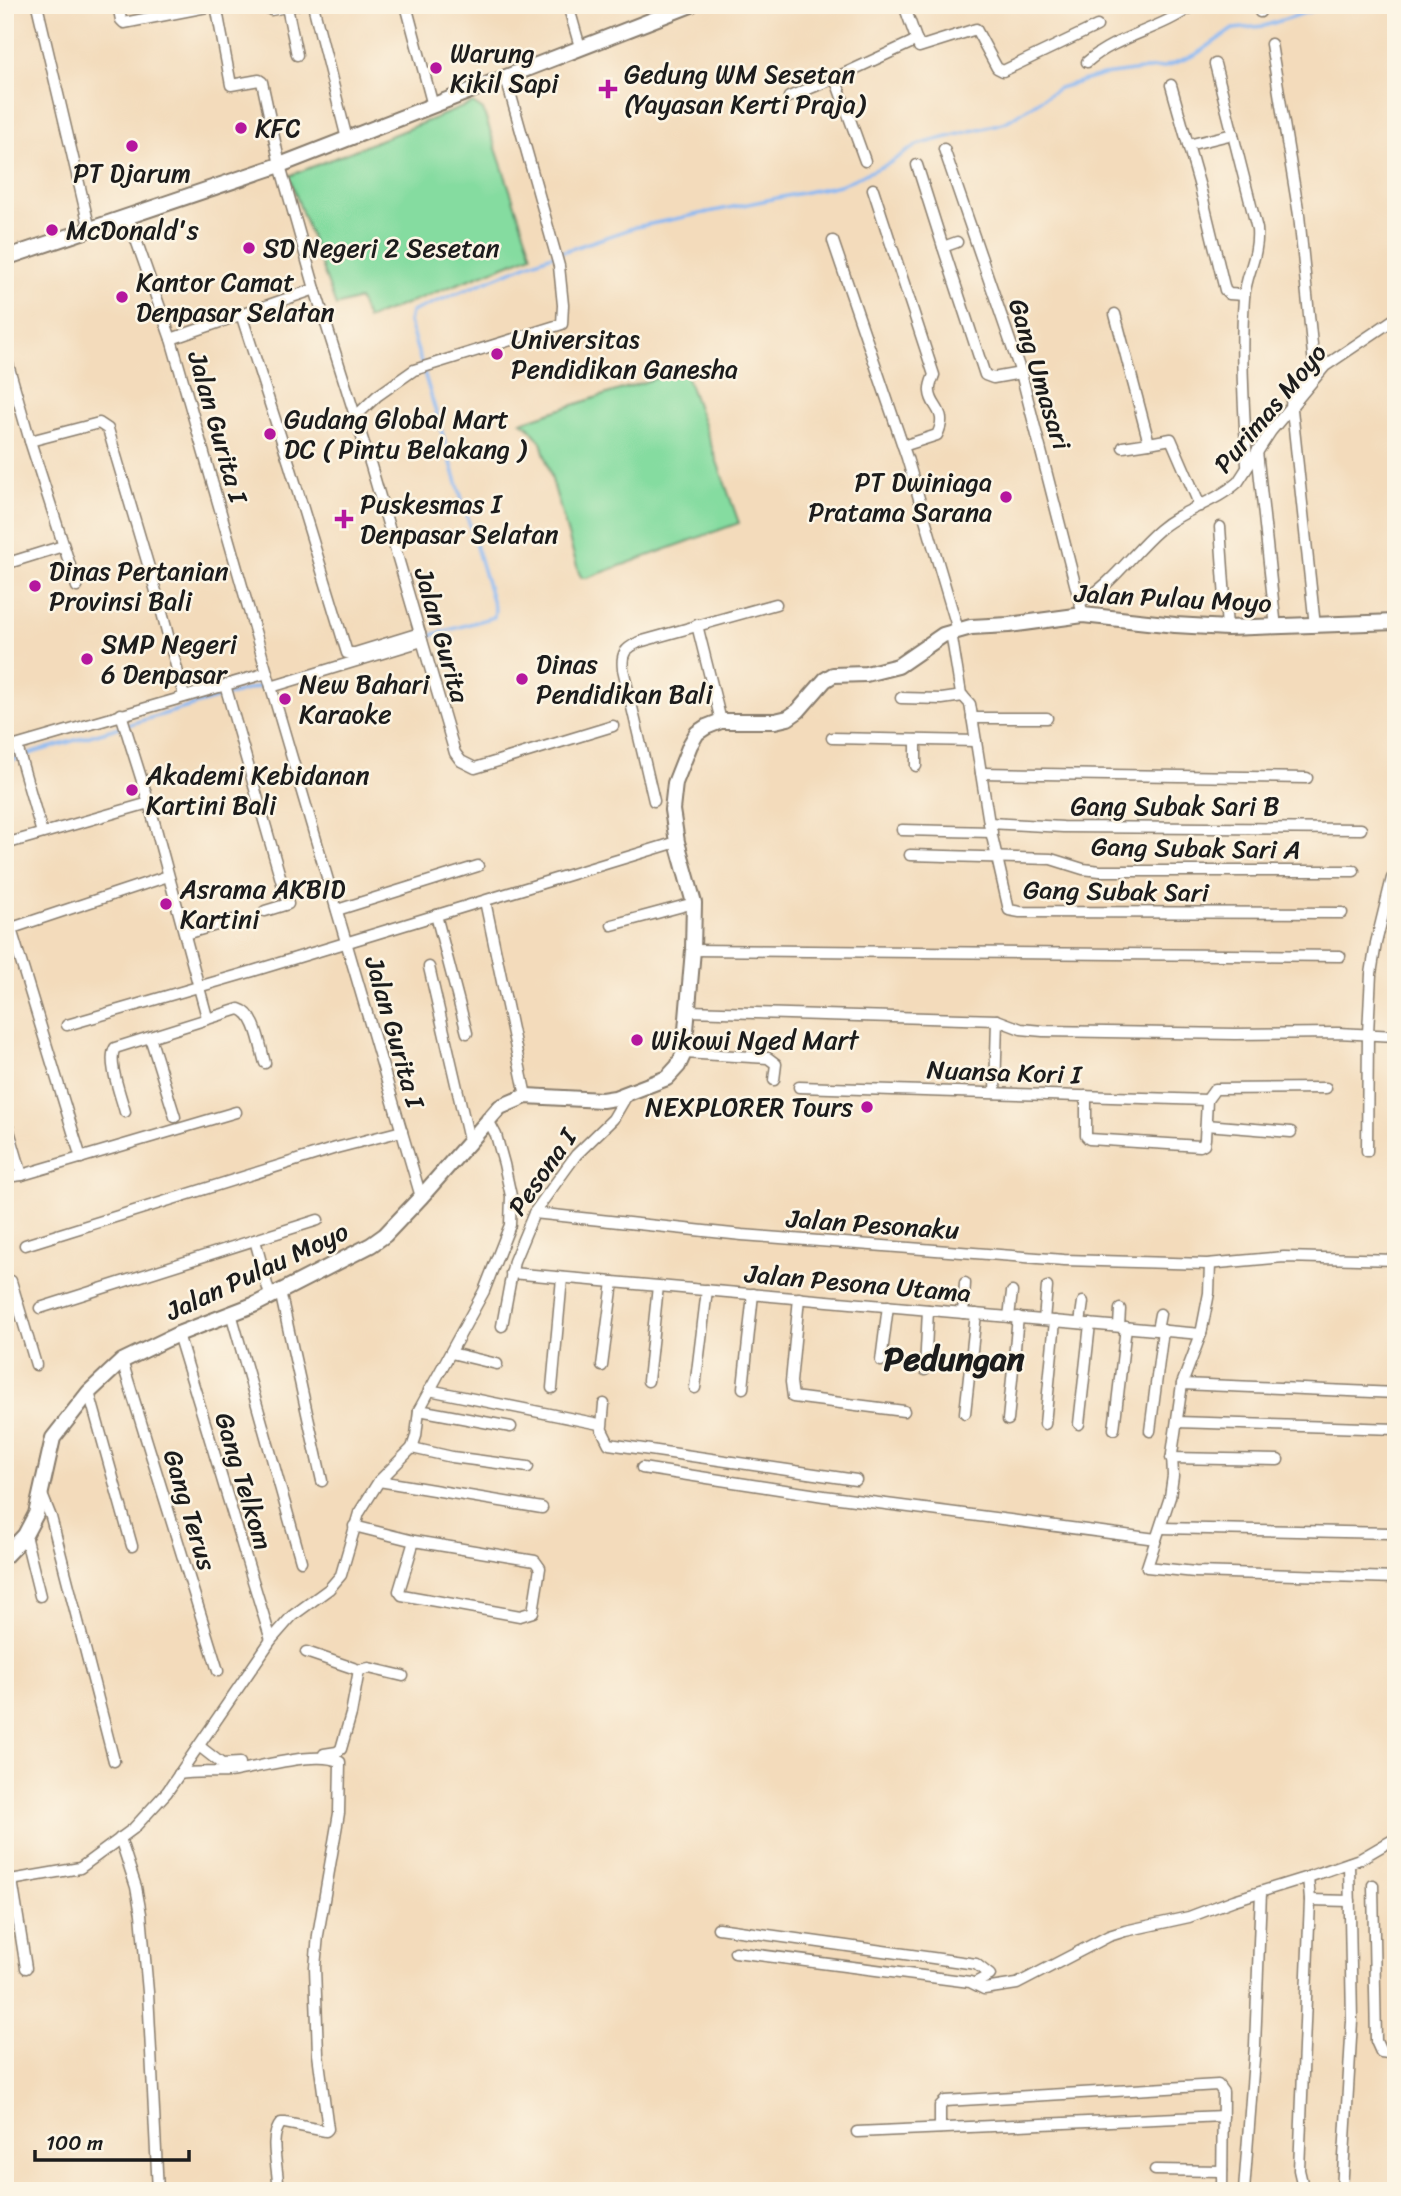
<svg xmlns="http://www.w3.org/2000/svg" width="1401" height="2196" font-family="Sriracha,sans-serif">
	<rect width="100%" height="100%" fill="#fcf5e5"/>
	<filter id="ink" filterUnits="userSpaceOnUse"><feTurbulence type="fractalNoise" baseFrequency=".0143" numOctaves="2"/><feDisplacementMap in="SourceGraphic" scale="14" xChannelSelector="R" yChannelSelector="G"/><feConvolveMatrix kernelMatrix="1 2 1 2 8 2 1 2 1" color-interpolation-filters="sRGB"/></filter>
	<filter id="wash" filterUnits="userSpaceOnUse"><feTurbulence type="fractalNoise" baseFrequency=".00686" numOctaves="4" result="noise"/><feDisplacementMap in="SourceGraphic" scale="28" xChannelSelector="R" yChannelSelector="G"/><feGaussianBlur stdDeviation="1.57" result="paint"/><feColorMatrix in="noise" values="0 0 0 0 0 0 0 0 0 0 0 0 0 0 0 0 0 1.4 0 .05"/><feComposite in="paint" operator="in"/></filter>
	<g filter="url(#wash)">
		<rect width="100%" height="100%" fill="#f3dbbb"/>
		<g fill="#85dca0" stroke="#507c5e" stroke-width="2">
			<path d="M473 103 483 110 532 255 367 319 359 299 336 306 289 176Z"/>
			<path d="M684 369 739 523 587 578H582L579 573 541 442 527 425 521 422Z"/>
		</g>
		<g fill="none" stroke-linecap="round" stroke-linejoin="round">
			<g stroke="#88b8f3" stroke-width="3.5">
				<path d="M421 638 494 617 495 610 409 322 411 312 541 259 636 227 840 185 888 164 917 145 1006 122 1059 88 1103 75 1164 67 1195 55 1233 29 1264 26 1329 5"/>
				<path d="M5 763 35 752 270 683"/>
			</g>
		</g>
	</g>
	<g filter="url(#ink)">
		<g fill="none" stroke-linecap="round" stroke-linejoin="round">
			<g stroke="#887c6c" stroke-width="13">
				<g id="street">
					<path d="M37 5 90 230"/>
					<path d="M118 5 121 20 124 23 217 5"/>
					<path d="M216 5 231 85 259 80 262 82 280 165 315 289 371 466 455 753 461 761 475 768 613 726"/>
					<path d="M266 5 271 10 296 5"/>
					<path d="M313 5 347 139"/>
					<path d="M406 5 433 106"/>
					<path d="M568 5 580 47"/>
					<path d="M904 5 919 47 976 29 997 68 1003 71 1097 26"/>
					<path d="M1256 5 1260 12"/>
					<path d="M287 7 297 55"/>
					<path d="M1271 44 1299 215 1314 365 1313 369 1291 400 1315 626"/>
					<path d="M1087 62C1118 35 1161 30 1193 5"/>
					<path d="M1215 64 1257 229C1259 257 1246 273 1244 298 1240 353 1244 410 1247 465"/>
					<path d="M835 78 865 161"/>
					<path d="M1171 85 1200 187 1225 290 1229 294 1244 295"/>
					<path d="M789 97 835 78 917 40"/>
					<path d="M1188 145 1233 134"/>
					<path d="M944 149 1021 373 1083 615"/>
					<path d="M917 165 943 247"/>
					<path d="M873 189 934 375C932 380 929 386 930 392 931 408 949 411 937 435L903 446"/>
					<path d="M128 217 171 339 267 673"/>
					<path d="M833 241 907 458 958 630"/>
					<path d="M957 242 943 247 985 375 993 378 1021 373"/>
					<path d="M241 314 290 466 347 653H355L420 633"/>
					<path d="M1115 314 1149 443 1171 439 1200 506"/>
					<path d="M171 339 315 289"/>
					<path d="M5 354 30 441 77 587"/>
					<path d="M355 417 377 396 414 370 562 324 563 305 559 266 506 78"/>
					<path d="M30 441 99 423 108 429 160 605 184 696"/>
					<path d="M1123 447 1149 443"/>
					<path d="M1257 451 1276 628"/>
					<path d="M1220 527 1227 628"/>
					<path d="M5 564 63 546"/>
					<path d="M1080 602C1112 586 1132 553 1159 530 1183 509 1215 503 1238 482L1271 431 1325 366 1396 318"/>
					<path d="M697 625 721 721"/>
					<path d="M951 632 961 694 970 704 989 823 1009 910 1020 912 1342 913"/>
					<path d="M225 685 288 904 265 911"/>
					<path d="M271 687 422 641"/>
					<path d="M901 698 942 699 963 696"/>
					<path d="M121 714 149 803 207 1017"/>
					<path d="M972 718H1047"/>
					<path d="M832 738 976 741"/>
					<path d="M17 746 42 833"/>
					<path d="M5 749 267 673 421 1197"/>
					<path d="M916 766V740"/>
					<path d="M981 773 1307 778"/>
					<path d="M654 801 623 669C621 653 625 649 639 642L776 604"/>
					<path d="M989 823 1063 827 1361 829"/>
					<path d="M902 830 992 832"/>
					<path d="M5 844 149 803"/>
					<path d="M910 855 1051 859 1083 869 1100 871H1354"/>
					<path d="M485 901 526 1096"/>
					<path d="M337 910 478 866"/>
					<path d="M436 915 467 1033"/>
					<path d="M612 925 694 903"/>
					<path d="M11 929 81 1158"/>
					<path d="M6 930 168 876"/>
					<path d="M185 934 234 920"/>
					<path d="M693 950 1340 956"/>
					<path d="M429 967 469 1140"/>
					<path d="M689 1011 997 1020 1021 1029 1043 1031 1235 1034 1338 1033 1396 1036"/>
					<path d="M67 1025 253 971 677 842"/>
					<path d="M150 1037 175 1117"/>
					<path d="M684 1053 768 1058 776 1064 774 1080"/>
					<path d="M799 1087 1207 1100"/>
					<path d="M995 1093 997 1020"/>
					<path d="M1086 1096V1136L1089 1139 1200 1146 1204 1144 1205 1139 1207 1100 1215 1089 1326 1088"/>
					<path d="M125 1112C121 1096 107 1061 115 1048L239 1009C257 1014 260 1047 265 1063"/>
					<path d="M5 1117 22 1175"/>
					<path d="M1206 1125 1291 1132"/>
					<path d="M1367 1151 1368 1033 1371 974 1376 943 1392 878"/>
					<path d="M5 1177 22 1175 236 1112"/>
					<path d="M534 1213 742 1235 1064 1260 1207 1264 1284 1257 1396 1260"/>
					<path d="M255 1240 270 1296"/>
					<path d="M25 1245 336 1148 402 1131"/>
					<path d="M1210 1264 1209 1293 1201 1334 1182 1384 1172 1454 1173 1476 1170 1497 1147 1567 1195 1572 1396 1578"/>
					<path d="M511 1273 1201 1334"/>
					<path d="M5 1282 11 1281 36 1365"/>
					<path d="M280 1291 322 1481"/>
					<path d="M799 1298 791 1382 793 1397 904 1411"/>
					<path d="M40 1308 318 1220"/>
					<path d="M231 1313 301 1561"/>
					<path d="M963 1313 965 1283"/>
					<path d="M1009 1317 1012 1292"/>
					<path d="M1044 1320 1047 1287"/>
					<path d="M1080 1323 1083 1302"/>
					<path d="M502 1326 514 1261 534 1213 576 1155 613 1119 627 1095"/>
					<path d="M1119 1326 1120 1309"/>
					<path d="M1157 1330 1160 1314"/>
					<path d="M178 1334 271 1640"/>
					<path d="M451 1353 497 1364"/>
					<path d="M122 1361 218 1671"/>
					<path d="M881 1361 888 1306"/>
					<path d="M602 1366 613 1282"/>
					<path d="M925 1370 928 1310"/>
					<path d="M648 1381 658 1286"/>
					<path d="M1182 1384 1396 1393"/>
					<path d="M552 1388 562 1278"/>
					<path d="M695 1388 707 1290"/>
					<path d="M743 1388 753 1294"/>
					<path d="M429 1390 599 1424 609 1444 856 1480"/>
					<path d="M89 1392 132 1546"/>
					<path d="M419 1410 511 1427"/>
					<path d="M965 1413 976 1314"/>
					<path d="M1008 1420 1018 1317"/>
					<path d="M1177 1422 1396 1429"/>
					<path d="M1045 1424 1055 1321"/>
					<path d="M1079 1424 1090 1324"/>
					<path d="M602 1426 604 1404"/>
					<path d="M1114 1429 1126 1327"/>
					<path d="M1150 1431 1163 1330"/>
					<path d="M412 1448 452 1457 528 1467"/>
					<path d="M1171 1458 1278 1460"/>
					<path d="M642 1468 824 1496 1156 1539"/>
					<path d="M379 1481 542 1508"/>
					<path d="M41 1492 51 1517 114 1761"/>
					<path d="M354 1526 414 1541 535 1561 540 1568 533 1612 520 1616 402 1595 399 1591 414 1541"/>
					<path d="M1161 1528 1390 1533"/>
					<path d="M25 1535 40 1596"/>
					<path d="M306 1652 359 1670 369 1668 403 1676"/>
					<path d="M199 1746 222 1764 240 1763"/>
					<path d="M324 1754 337 1752 341 1749 351 1714 359 1670"/>
					<path d="M179 1774C196 1771 212 1773 228 1772 254 1769 319 1749 340 1762L339 1813 318 1935 315 1967 318 2054 328 2129 326 2131 285 2123H281C267 2139 280 2171 278 2191"/>
					<path d="M120 1838 136 1887 141 1914 148 1992 158 2191"/>
					<path d="M12 1880 26 1968"/>
					<path d="M5 1881 80 1868 133 1829 167 1792 271 1640 292 1616 329 1589 341 1575 359 1513 379 1481 412 1448 416 1436 419 1410 484 1291 510 1225 511 1196 504 1164 496 1135 487 1118"/>
					<path d="M1373 1885 1376 2041 1381 2052 1396 2054"/>
					<path d="M1310 1900 1350 1901"/>
					<path d="M718 1928 976 1964 990 1975 975 1983"/>
					<path d="M735 1952 970 1982 984 1989 1017 1984 1109 1936 1125 1931 1189 1917 1234 1900 1308 1877 1360 1859 1396 1838"/>
					<path d="M940 2128V2106L945 2101 1218 2085 1223 2092 1222 2191"/>
					<path d="M857 2132 1223 2116"/>
					<path d="M1155 2170 1222 2171"/>
					<path d="M1244 2191 1255 2046 1261 1892"/>
					<path d="M1304 2191 1299 2170 1310 1900 1308 1877"/>
					<path d="M1342 2191 1352 2021 1349 1863"/>
				</g>
			</g>
			<g stroke="#887c6c" stroke-width="18">
				<g id="secondary">
					<path d="M5 258 280 165 691 5"/>
					<path d="M5 1556 25 1535 36 1514 53 1438 89 1392 122 1361 178 1334 256 1304 371 1245 385 1235 421 1197 500 1107 526 1096 602 1100 615 1098 667 1078 678 1066 684 1053 693 950 694 903 677 842 672 810 675 783 690 745 697 733 706 727 721 721H775L788 718 798 711 825 680 833 675 866 674 898 666 943 635 971 627 1009 625 1083 615 1175 625 1227 628 1396 622"/>
				</g>
			</g>
			<use href="#street" stroke="#fff" stroke-width="10"/>
			<use href="#secondary" stroke="#fff" stroke-width="14"/>
		</g>
	</g>
	<g fill="#b5179e" stroke="#fcf5e5" stroke-width="2.5">
		<circle cx="436" cy="68" r="7"/>
		<path d="M604.5 78.5h7v7h7v7h-7v7h-7v-7h-7v-7h7z"/>
		<circle cx="241" cy="128" r="7"/>
		<circle cx="132" cy="146" r="7"/>
		<circle cx="52" cy="230" r="7"/>
		<circle cx="249" cy="248" r="7"/>
		<circle cx="122" cy="297" r="7"/>
		<circle cx="497" cy="354" r="7"/>
		<circle cx="270" cy="434" r="7"/>
		<circle cx="1006" cy="497" r="7"/>
		<path d="M340.5 508.5h7v7h7v7h-7v7h-7v-7h-7v-7h7z"/>
		<circle cx="35" cy="586" r="7"/>
		<circle cx="87" cy="659" r="7"/>
		<circle cx="522" cy="679" r="7"/>
		<circle cx="285" cy="699" r="7"/>
		<circle cx="132" cy="790" r="7"/>
		<circle cx="166" cy="904" r="7"/>
		<circle cx="637" cy="1040" r="7"/>
		<circle cx="867" cy="1107" r="7"/>
	</g>
	<g text-anchor="middle" stroke-width="5" stroke-linejoin="round" paint-order="stroke">
		<g font-size="26" fill="#1c1c1c" stroke="#fcf5e5" text-anchor="start">
			<text x="450" y="62">Warung<tspan x="450" dy="30">Kikil Sapi</tspan></text>
			<text x="624" y="83">Gedung WM Sesetan<tspan x="624" dy="30">(Yayasan Kerti Praja)</tspan></text>
			<text x="255" y="137">KFC</text>
			<text x="132" y="182" text-anchor="middle">PT Djarum</text>
			<text x="66" y="239">McDonald's</text>
			<text x="263" y="257">SD Negeri 2 Sesetan</text>
			<text x="136" y="291">Kantor Camat<tspan x="136" dy="30">Denpasar Selatan</tspan></text>
			<text x="511" y="348">Universitas<tspan x="511" dy="30">Pendidikan Ganesha</tspan></text>
			<text x="284" y="428">Gudang Global Mart<tspan x="284" dy="30">DC ( Pintu Belakang )</tspan></text>
			<text x="992" y="491" text-anchor="end">PT Dwiniaga<tspan x="992" dy="30">Pratama Sarana</tspan></text>
			<text x="360" y="513">Puskesmas I<tspan x="360" dy="30">Denpasar Selatan</tspan></text>
			<text x="49" y="580">Dinas Pertanian<tspan x="49" dy="30">Provinsi Bali</tspan></text>
			<text x="101" y="653">SMP Negeri<tspan x="101" dy="30">6 Denpasar</tspan></text>
			<text x="536" y="673">Dinas<tspan x="536" dy="30">Pendidikan Bali</tspan></text>
			<text x="299" y="693">New Bahari<tspan x="299" dy="30">Karaoke</tspan></text>
			<text x="146" y="784">Akademi Kebidanan<tspan x="146" dy="30">Kartini Bali</tspan></text>
			<text x="180" y="898">Asrama AKBID<tspan x="180" dy="30">Kartini</tspan></text>
			<text x="651" y="1049">Wikowi Nged Mart</text>
			<text x="853" y="1116" text-anchor="end">NEXPLORER Tours</text>
		</g>
		<g font-size="26" fill="#1c1c1c" stroke="#fcf5e5">
			<text transform="translate(1040 374) rotate(73)" y="9">Gang Umasari</text>
			<text transform="translate(1270 408) rotate(-50)" y="9">Purimas Moyo</text>
			<text transform="translate(218 427) rotate(74)" y="9">Jalan Gurita I</text>
			<text transform="translate(1173 598) rotate(3)" y="9">Jalan Pulau Moyo</text>
			<text transform="translate(442 635) rotate(74)" y="9">Jalan Gurita</text>
			<text x="1175" y="815">Gang Subak Sari B</text>
			<text transform="translate(1196 848) rotate(1)" y="9">Gang Subak Sari A</text>
			<text transform="translate(1116 891) rotate(1)" y="9">Gang Subak Sari</text>
			<text transform="translate(395 1032) rotate(74)" y="9">Jalan Gurita I</text>
			<text transform="translate(1004 1072) rotate(2)" y="9">Nuansa Kori I</text>
			<text transform="translate(542 1172) rotate(-55)" y="9">Pesona I</text>
			<text transform="translate(873 1224) rotate(4)" y="9">Jalan Pesonaku</text>
			<text transform="translate(257 1271) rotate(-25)" y="9">Jalan Pulau Moyo</text>
			<text transform="translate(858 1283) rotate(5)" y="9">Jalan Pesona Utama</text>
			<text transform="translate(244 1481) rotate(73)" y="9">Gang Telkom</text>
			<text transform="translate(190 1510) rotate(73)" y="9">Gang Terus</text>
		</g>
		<g font-size="33" font-weight="bold" fill="#1c1c1c" stroke="#fcf5e5">
			<text x="954" y="1370">Pedungan</text>
		</g>
	</g>
	<rect width="1401" height="2196" fill="none" stroke="#fcf5e5" stroke-width="28"/>
	<path d="M35 2150v10h154v-10" fill="none" stroke="#1c1c1c" stroke-width="3.5"/>
	<text x="46" y="2150" font-size="21" fill="#1c1c1c" stroke="#fcf5e5" stroke-width="5" paint-order="stroke">100 m</text>
</svg>
